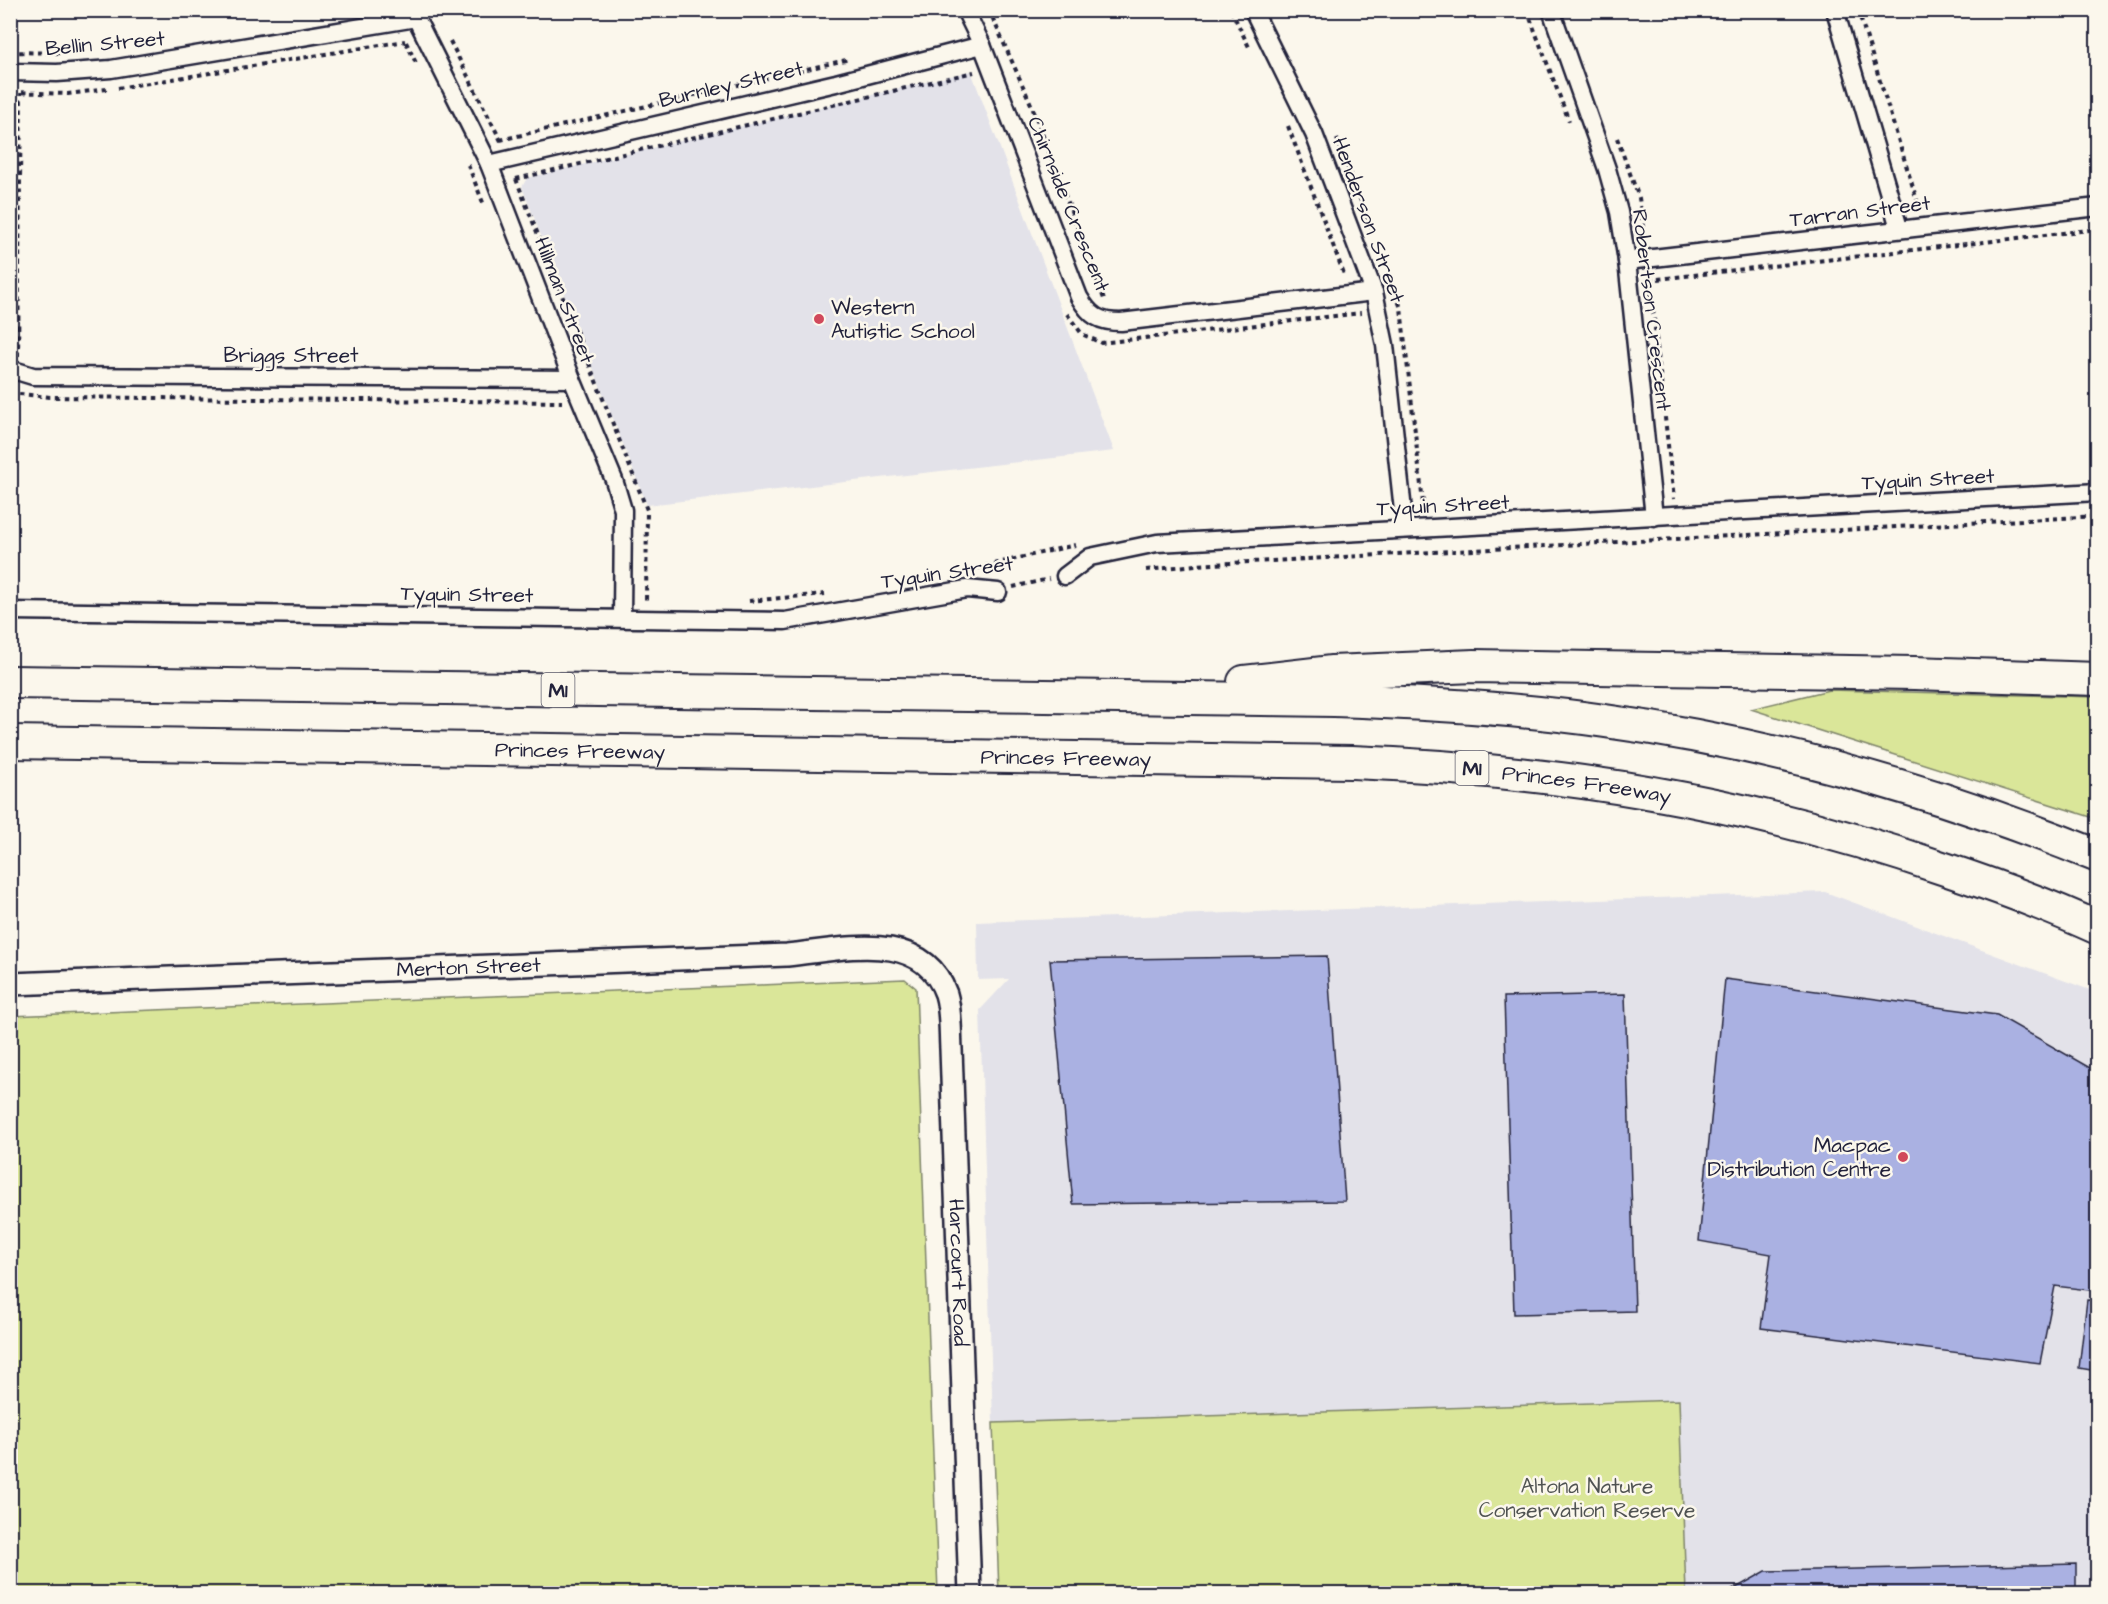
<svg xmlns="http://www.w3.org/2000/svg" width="2108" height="1604" font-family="'Architects Daughter',sans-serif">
	<rect width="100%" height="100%" fill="#fbf7ec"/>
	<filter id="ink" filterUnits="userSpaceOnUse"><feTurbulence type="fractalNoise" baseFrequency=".0167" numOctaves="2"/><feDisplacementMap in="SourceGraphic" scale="12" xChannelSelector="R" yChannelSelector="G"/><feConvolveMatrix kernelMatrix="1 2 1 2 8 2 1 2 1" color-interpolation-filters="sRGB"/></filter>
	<g filter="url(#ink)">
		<g fill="#e3e2e9">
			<path d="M971 71 1114 451 647 505 522 187 527 178Z"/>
			<path d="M11 396H17L16 503 10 502Z"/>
			<path d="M1825 892 2098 993 2097 1593H1686L1679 1400 993 1423 980 1010 1009 979 978 980 977 922Z"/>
		</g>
		<g fill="#dae699" stroke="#7e846a" stroke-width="1.5">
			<path d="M1829 690 2097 697V819L1751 709Z"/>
			<path d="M905 979 916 988 938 1593H11V1016Z"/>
			<path d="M1679 1400 1686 1593H999L993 1423Z"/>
		</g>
		<g fill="#aab1e2" stroke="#22223b" stroke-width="1.5">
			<path d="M1327 956 1345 1201 1073 1204 1050 960Z"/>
			<path d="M1725 979 1997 1015 2097 1072V1291L2055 1286 2040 1363 1761 1328 1771 1254 1699 1241Z"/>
			<path d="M1625 994 1635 1311 1514 1314 1504 997Z"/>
			<path d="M2087 1300 2097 1301V1371L2079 1368Z"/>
			<path d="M2076 1564V1593H1727L1766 1571Z"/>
		</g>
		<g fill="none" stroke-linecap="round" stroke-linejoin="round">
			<g stroke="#22223b" stroke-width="21">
				<g id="minor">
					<path d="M412 10 489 164 572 379 614 480 623 510 622 618"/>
					<path d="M965 10 982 45 1079 297C1090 316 1099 322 1121 322L1374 292"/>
					<path d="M1253 10 1314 134 1374 292 1385 345 1405 529"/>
					<path d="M1551 10 1607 169 1619 212 1627 261 1654 517"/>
					<path d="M1835 10 1899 228"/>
					<path d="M10 72 57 73 111 69 416 18"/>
					<path d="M489 164 836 83 982 45"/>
					<path d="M1627 261 2098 207"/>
					<path d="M10 369 33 376 572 379"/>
					<path d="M1065 576 1090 557 1157 543 2098 492"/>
					<path d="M10 611 785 621 967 589 998 592"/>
				</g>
			</g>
			<g stroke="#22223b" stroke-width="26">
				<g id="tertiary">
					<path id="s1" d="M10 984 787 955C841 950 922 927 946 994 951 1010 950 1032 951 1049L970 1594"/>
				</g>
			</g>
			<g stroke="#22223b" stroke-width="36">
				<g id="motorway">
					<path d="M10 682 1334 700C1425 703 1515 708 1605 721 1774 744 1939 792 2098 856"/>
					<path d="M1244 682 1332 672 1474 666 1914 673 2098 679"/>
					<path id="s2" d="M10 742 1352 762C1559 770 1749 801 1945 869 1996 886 2048 905 2098 928"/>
				</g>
			</g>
			<g stroke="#22223b" stroke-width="4" stroke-dasharray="4.5 4.5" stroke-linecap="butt">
				<path d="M989 10 1031 104 1104 299"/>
				<path d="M1231 10 1249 47"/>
				<path d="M1527 10 1569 121"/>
				<path d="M1858 10 1920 210"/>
				<path d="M450 41 501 141"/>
				<path d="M406 42 417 65"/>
				<path d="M10 52 61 53"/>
				<path d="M118 88 405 41"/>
				<path d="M13 92 68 94 107 89"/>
				<path d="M1288 126 1345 277"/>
				<path d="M1617 138 1639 198 1645 243"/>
				<path d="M1337 139 1371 227"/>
				<path d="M500 140 850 59"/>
				<path d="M468 165 484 205"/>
				<path d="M516 179 974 72"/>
				<path d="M516 179 647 510 646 602"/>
				<path d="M1649 274 1674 499"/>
				<path d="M1649 280 2098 229"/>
				<path d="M1392 285 1401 308 1424 512"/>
				<path d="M1067 314 1082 334 1101 343 1361 313"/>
				<path d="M18 356 21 93"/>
				<path d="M10 393 50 397 562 402"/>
				<path d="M968 570 1075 545"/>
				<path d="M1146 570 1196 565 2098 516"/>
				<path d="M1013 587 1049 579"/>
				<path d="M749 601 825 594"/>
			</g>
			<use href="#minor" stroke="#fbf7ec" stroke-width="16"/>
			<use href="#tertiary" stroke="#fbf7ec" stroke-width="21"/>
			<use href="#motorway" stroke="#fbf7ec" stroke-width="32"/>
		</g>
	</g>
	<g fill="#d1495b" stroke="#fbf7ec" stroke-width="2">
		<circle cx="819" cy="319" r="6"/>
		<circle cx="1903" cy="1157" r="6"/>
	</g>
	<g text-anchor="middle" stroke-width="5" stroke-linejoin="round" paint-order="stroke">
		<g fill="#fbf7ec" stroke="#636270" stroke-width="1.5">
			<rect x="541.5" y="673" width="33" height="34" rx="4.5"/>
			<rect x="1455.5" y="751" width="33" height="34" rx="4.5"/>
		</g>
		<g font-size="20" font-weight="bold" fill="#22223b">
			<text x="558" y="697">M1</text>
			<text x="1472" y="775">M1</text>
		</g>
		<g font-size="21" fill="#22223b" stroke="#fbf7ec">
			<text transform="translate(105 43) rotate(-5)" y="7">Bellin Street</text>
			<text transform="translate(731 84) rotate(-13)" y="7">Burnley Street</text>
			<text transform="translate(1069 204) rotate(68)" y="7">Chirnside Crescent</text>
			<text transform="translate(1860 211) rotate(-7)" y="7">Tarran Street</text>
			<text transform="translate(1369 220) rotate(70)" y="7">Henderson Street</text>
			<text transform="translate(565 300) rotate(69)" y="7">Hillman Street</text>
			<text transform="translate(1652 310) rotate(83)" y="7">Robertson Crescent</text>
			<text x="291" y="362">Briggs Street</text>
			<text transform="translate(1928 479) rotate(-3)" y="7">Tyquin Street</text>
			<text transform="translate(1443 505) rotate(-3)" y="7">Tyquin Street</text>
			<text transform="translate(947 572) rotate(-8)" y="7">Tyquin Street</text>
			<text transform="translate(467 594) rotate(1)" y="7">Tyquin Street</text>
			<text dy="7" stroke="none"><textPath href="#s2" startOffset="570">Princes Freeway</textPath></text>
			<text dy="7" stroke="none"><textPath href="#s2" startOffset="1056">Princes Freeway</textPath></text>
			<text dy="7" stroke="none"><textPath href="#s2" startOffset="1578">Princes Freeway</textPath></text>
			<text dy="7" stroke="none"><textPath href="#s1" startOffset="459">Merton Street</textPath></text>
			<text dy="7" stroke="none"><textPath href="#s1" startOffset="1236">Harcourt Road</textPath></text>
		</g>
		<g font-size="21" fill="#22223b" stroke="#fbf7ec" text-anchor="start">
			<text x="831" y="314">Western<tspan x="831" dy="24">Autistic School</tspan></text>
			<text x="1891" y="1152" text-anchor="end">Macpac<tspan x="1891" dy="24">Distribution Centre</tspan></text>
		</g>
		<g font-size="21" fill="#505352" stroke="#fbf7ec">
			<text x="1587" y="1493">Altona Nature<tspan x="1587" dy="24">Conservation Reserve</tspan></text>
		</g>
	</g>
	<rect width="2108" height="1604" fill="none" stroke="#fbf7ec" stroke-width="36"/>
	<rect x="18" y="18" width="2072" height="1568" fill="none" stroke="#22223b" stroke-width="2" filter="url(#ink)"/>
</svg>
